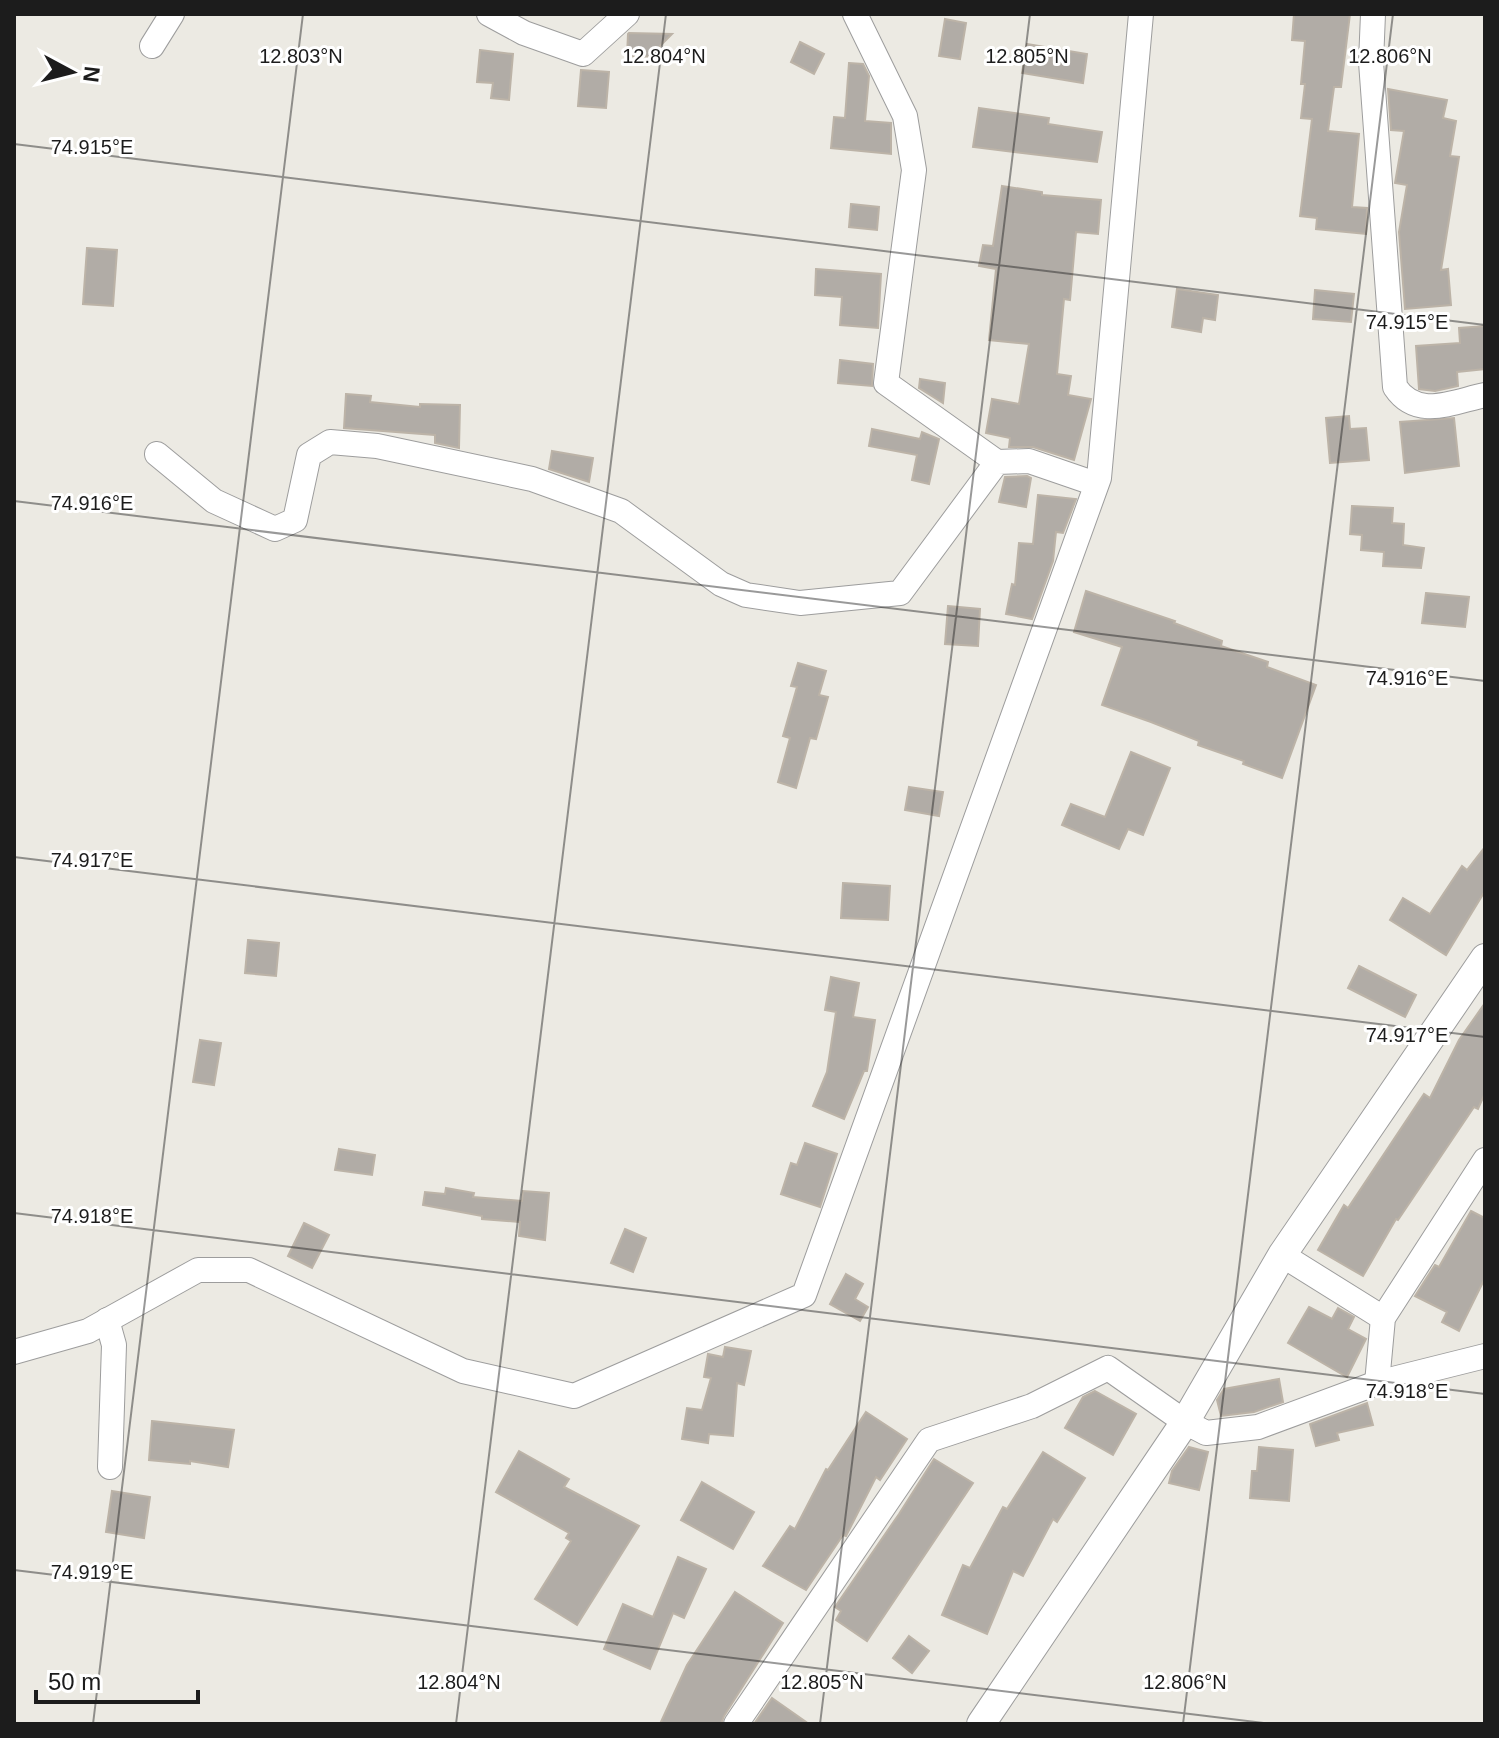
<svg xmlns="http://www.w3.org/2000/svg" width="1499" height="1738" font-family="Arial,sans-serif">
	<rect width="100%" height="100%" fill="#eceae3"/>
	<g fill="#b1aca6" stroke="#bcb3a7" stroke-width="2">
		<path d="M1294 14H1350L1341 87H1334L1328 131 1359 134 1352 207 1367 208 1366 234 1316 229 1317 218 1300 216 1312 119 1301 118 1305 84H1301L1305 41 1292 40Z"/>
		<path d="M945 19 966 23 960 59 939 56Z"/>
		<path d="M628 34 629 33 672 34 660 46V57L627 56Z"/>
		<path d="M800 42 824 54 814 74 791 62Z"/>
		<path d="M1027 44 1087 54 1083 83 1022 73Z"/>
		<path d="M480 50 513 54 509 100 491 98 493 83 477 82Z"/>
		<path d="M849 63 863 64 869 76 865 121 891 123V154L831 148 834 117 845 118Z"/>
		<path d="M581 70 609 72 606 108 578 106Z"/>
		<path d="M1388 89 1447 100 1443 118 1456 121 1450 156 1459 157 1441 270 1448 269 1451 305 1405 309 1399 232 1407 185 1395 183 1404 131 1391 130Z"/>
		<path d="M979 108 1049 118 1048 124 1102 132 1097 162 973 147Z"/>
		<path d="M1002 186 1042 192V195L1101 200 1098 234 1076 232 1070 300 1064 299 1057 374 1071 376 1068 395 1091 399 1074 460 1033 447H1009L1010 438 986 433 992 399 1019 404 1029 344 989 340 996 269 979 266 983 245 993 246Z"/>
		<path d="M851 204 879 207 877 230 849 227Z"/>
		<path d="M87 248 117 250 113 306 83 304Z"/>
		<path d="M816 269 881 274 878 328 840 325 842 297 815 295Z"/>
		<path d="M1177 289 1218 295 1215 320 1203 318 1201 332 1172 327Z"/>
		<path d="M1315 290 1354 294 1351 322 1313 319Z"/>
		<path d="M1485 326V369L1457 372 1458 386 1435 391 1419 389 1416 346 1460 343 1459 328Z"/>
		<path d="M840 360 873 364 872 386 838 383Z"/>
		<path d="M920 379 945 383 943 403 919 388Z"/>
		<path d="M346 394 371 396 370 402 420 407V404L460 405 459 448 435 443V435L344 428Z"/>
		<path d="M1349 416 1350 429 1366 428 1369 460 1330 463 1326 418Z"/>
		<path d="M1454 418 1459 466 1405 473 1400 422Z"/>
		<path d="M872 429 920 439 922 432 939 439 929 484 912 480 917 455 869 446Z"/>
		<path d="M552 451 593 458 589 482 549 469Z"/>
		<path d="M1027 476 1031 478 1026 507 999 502 1005 477Z"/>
		<path d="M1038 495 1076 499 1063 533 1056 532 1053 561 1032 619 1006 614 1012 584 1015 585 1019 543 1033 544Z"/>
		<path d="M1352 506 1393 508 1392 523 1404 524 1403 545 1424 548 1421 568 1383 566 1384 552 1361 550 1362 535 1350 534Z"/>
		<path d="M1086 591 1175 621 1174 623 1222 641 1221 646 1268 662 1267 667 1316 685 1282 778 1243 764 1244 761 1198 745 1199 741 1151 722 1102 705 1122 647 1074 632Z"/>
		<path d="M1426 593 1469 597 1465 627 1422 623Z"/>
		<path d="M948 606 980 609 978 646 945 644Z"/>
		<path d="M798 663 826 671 819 695 828 697 816 739 810 738 796 788 778 782 790 738 783 736 797 687 791 686Z"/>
		<path d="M1131 752 1170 768 1143 835 1128 829 1119 849 1062 825 1071 804 1105 817Z"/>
		<path d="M909 787 943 792 939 816 905 810Z"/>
		<path d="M1485 847V891L1446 955 1390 920 1403 898 1430 914 1462 866 1467 870Z"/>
		<path d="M843 883 890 886 888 920 841 918Z"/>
		<path d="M248 940 279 943 276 976 245 973Z"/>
		<path d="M1359 966 1416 995 1405 1017 1348 988Z"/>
		<path d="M831 977 859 983 853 1017 875 1020 867 1071H864L844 1119 813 1106 827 1072 836 1012 825 1010Z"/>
		<path d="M1485 1003V1093L1478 1109 1474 1107 1398 1220 1396 1219 1363 1276 1318 1250 1344 1205 1348 1208 1424 1094 1430 1098 1459 1040Z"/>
		<path d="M200 1040 221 1043 214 1085 193 1082Z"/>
		<path d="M805 1143 837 1154 820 1207 781 1194 791 1163 797 1165Z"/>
		<path d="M339 1149 375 1155 372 1175 335 1170Z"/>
		<path d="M446 1188 474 1193 473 1197 522 1201 523 1191 549 1193 545 1240 519 1236 520 1222 482 1219V1216L423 1205 425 1192 445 1194Z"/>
		<path d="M1471 1211 1485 1218V1278L1459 1331 1442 1322 1447 1312 1415 1296 1435 1265 1439 1267Z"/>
		<path d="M304 1223 329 1235 312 1268 288 1256Z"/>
		<path d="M625 1229 646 1238 633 1272 611 1263Z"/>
		<path d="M846 1274 863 1284 855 1299 868 1307 860 1321 830 1304Z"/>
		<path d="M1309 1307 1332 1319 1338 1308 1354 1317 1348 1329 1366 1339 1347 1377 1288 1343Z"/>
		<path d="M725 1347 751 1351 744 1385 737 1383 733 1436 709 1434 708 1443 682 1439 687 1408 702 1410 711 1378 704 1377 708 1354 723 1357Z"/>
		<path d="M1279 1379 1283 1402 1254 1412 1221 1416 1217 1400 1224 1389Z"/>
		<path d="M1095 1391 1136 1414 1113 1455 1065 1428 1083 1397Z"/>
		<path d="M1367 1403 1373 1425 1337 1433 1339 1440 1316 1446 1310 1424Z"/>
		<path d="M866 1412 907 1439 880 1480 876 1477 846 1536 843 1535 806 1590 763 1566 790 1526 795 1529 826 1469 828 1470Z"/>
		<path d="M152 1421 234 1430 228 1467 190 1461V1464L149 1460Z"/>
		<path d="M1189 1447 1208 1452 1199 1490 1169 1483 1172 1471Z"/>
		<path d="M1259 1447 1293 1450 1289 1501 1250 1498 1252 1471H1257Z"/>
		<path d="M519 1451 569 1479 564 1487 639 1526 577 1625 535 1599 571 1541 566 1538 569 1533 496 1492Z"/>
		<path d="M1043 1452 1085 1478 1057 1522 1053 1519 1023 1576 1013 1571 987 1634 942 1615 963 1565 970 1568 1003 1507 1007 1509Z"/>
		<path d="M934 1459 973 1483 867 1641 836 1620 841 1611 835 1607 899 1514Z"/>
		<path d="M702 1482 754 1512 733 1549 681 1520Z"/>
		<path d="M112 1491 150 1497 144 1538 106 1532Z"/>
		<path d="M678 1557 706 1569 684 1618 673 1613 650 1669 604 1649 623 1604 653 1617Z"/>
		<path d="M735 1592 783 1623 724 1716 721 1724H660L687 1665Z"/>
		<path d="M909 1636 929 1651 912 1673 893 1658Z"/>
		<path d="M772 1698 809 1724H754Z"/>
	</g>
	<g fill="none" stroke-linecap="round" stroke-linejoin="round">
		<g stroke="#9d9d9d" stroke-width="26">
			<g id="minor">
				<path d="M489 14 524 33 583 54 627 14"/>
				<path d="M855 14 905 116 914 170 886 383 997 462"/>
				<path d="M1373 14 1371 62 1395 387C1417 420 1452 402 1485 395"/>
				<path d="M152 46 172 14"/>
				<path d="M157 454 214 501 275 529 295 520 309 455 330 442 377 446 532 479 621 511 721 584 746 595 800 603 900 593 997 462 1029 461 1096 484"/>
				<path d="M1282 1255 1383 1318"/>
				<path d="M107 1320 114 1345 110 1467"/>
				<path d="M14 1352 88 1331 198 1270H249L463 1371 574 1396 804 1295 1099 478 1141 14"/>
				<path d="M1377 1383 1383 1318 1485 1160"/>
				<path d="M736 1724 929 1440 1032 1406 1108 1368 1185 1422 1206 1433 1258 1427 1377 1383 1485 1356"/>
			</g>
		</g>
		<g stroke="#9d9d9d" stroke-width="30">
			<path id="tertiary" d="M981 1724 1185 1422 1282 1255 1485 958"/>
		</g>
		<use href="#minor" stroke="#fff" stroke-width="24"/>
		<use href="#tertiary" stroke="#fff" stroke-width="28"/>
	</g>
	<path fill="none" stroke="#1c1c1c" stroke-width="2" stroke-opacity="0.45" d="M14 144 1485 325M14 501 1485 681M14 857 1485 1037M14 1213 1485 1394M14 1570 1272 1724M93 1724 303 14M456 1724 666 14M820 1724 1030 14M1183 1724 1393 14"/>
	<g font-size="20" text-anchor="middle" fill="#1c1c1c" stroke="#fff" stroke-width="6" stroke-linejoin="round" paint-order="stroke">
		<text x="301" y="63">12.803°N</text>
		<text x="664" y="63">12.804°N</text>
		<text x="1027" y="63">12.805°N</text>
		<text x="1390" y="63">12.806°N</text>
		<text x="92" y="154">74.915°E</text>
		<text x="1407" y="329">74.915°E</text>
		<text x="92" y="510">74.916°E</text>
		<text x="1407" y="685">74.916°E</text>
		<text x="92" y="867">74.917°E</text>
		<text x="1407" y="1042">74.917°E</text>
		<text x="92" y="1223">74.918°E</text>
		<text x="1407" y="1398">74.918°E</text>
		<text x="92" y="1579">74.919°E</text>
		<text x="459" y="1689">12.804°N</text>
		<text x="822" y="1689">12.805°N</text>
		<text x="1185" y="1689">12.806°N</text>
	</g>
	<rect width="1499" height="1738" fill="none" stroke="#1c1c1c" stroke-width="32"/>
	<g transform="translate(72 72) rotate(97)" stroke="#ffffff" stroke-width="6" paint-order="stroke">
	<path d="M0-6L14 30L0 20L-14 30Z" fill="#1c1c1c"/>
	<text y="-12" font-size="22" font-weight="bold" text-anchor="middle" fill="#1c1c1c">N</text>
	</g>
	<path d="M36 1690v12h162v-12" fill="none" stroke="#1c1c1c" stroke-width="4"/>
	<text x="48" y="1690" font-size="24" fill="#1c1c1c" stroke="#ffffff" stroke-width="6" paint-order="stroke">50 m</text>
</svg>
